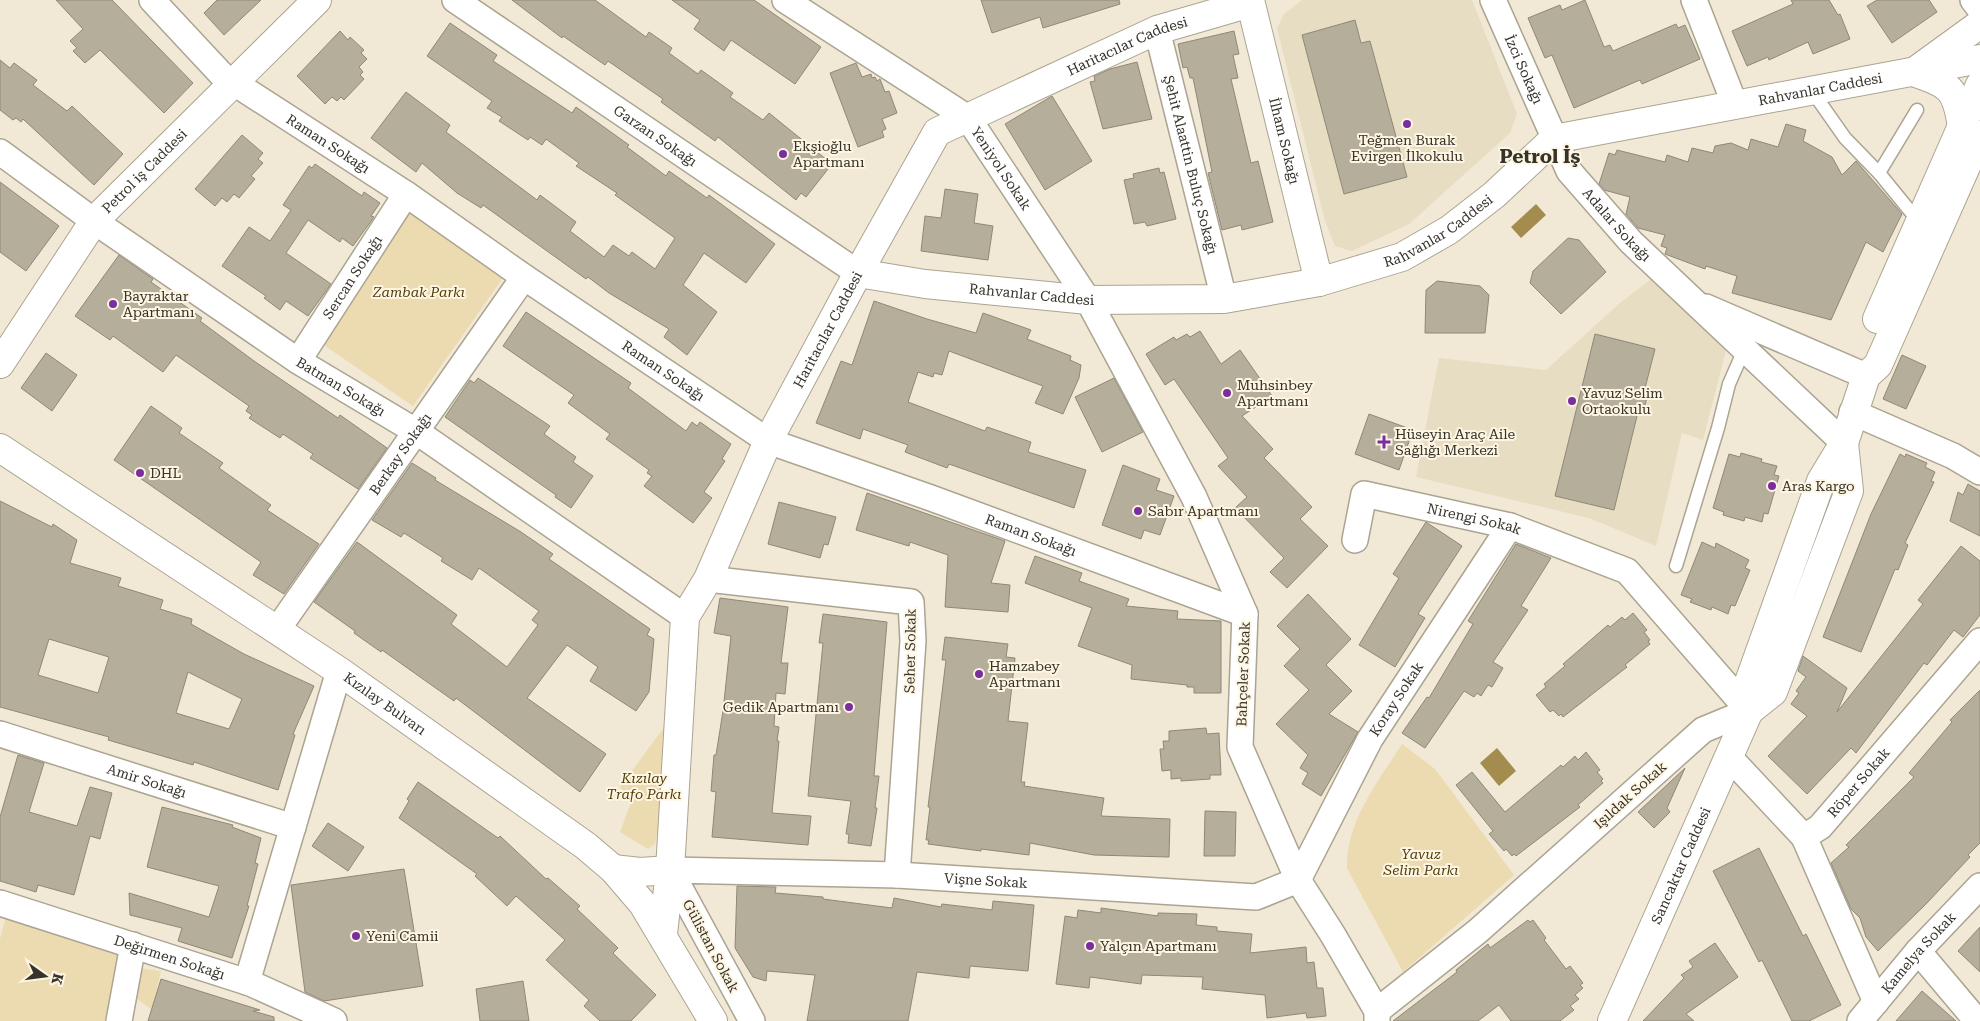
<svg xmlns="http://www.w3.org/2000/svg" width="1980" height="1021" font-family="'Roboto Serif',serif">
	<rect width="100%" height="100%" fill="#f1e9d5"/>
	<g fill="#e7ddc3">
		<path d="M1302 0H1472L1517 114 1510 133 1409 224 1352 251 1335 246 1325 221 1277 28 1284 14Z"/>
		<path d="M1654 277 1726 350 1703 440 1682 433 1656 546 1589 518 1416 477 1439 358 1546 370 1620 303Z"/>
	</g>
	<g fill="#ecdbb0">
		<path d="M404 204 505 275 413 406 315 339Z"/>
		<path d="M665 726 662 807 655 844 648 849 620 832 632 800 620 787Z"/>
		<path d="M1402 744 1435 769 1514 875 1403 972 1347 868C1346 821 1378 782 1402 744Z"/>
		<path d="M7 912 125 950 113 1021H0V939Z"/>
		<path d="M139 968 161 971 152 1010 135 997Z"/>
	</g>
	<g fill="#a48c4f">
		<path d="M1536 204 1546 215 1521 238 1511 227Z"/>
		<path d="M1497 748 1516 771 1499 786 1480 763Z"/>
	</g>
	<g fill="#b5ae9b" stroke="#908877" fill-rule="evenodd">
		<path d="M56 0H112L193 83 164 113 100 50 85 63 73 51 77 48 70 41 83 29Z"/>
		<path d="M217 0H261L224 35 204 13Z"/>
		<path d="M512 0H595L646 37 649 32 672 48 669 53 698 74 701 70 733 93 730 97 763 120 769 113 832 164 806 197 801 193 796 200 718 137 715 141 661 102 663 99 608 61 605 65 563 36 562 38Z"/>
		<path d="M672 0H754L821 47 795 84 731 40 724 51 694 29 700 20Z"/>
		<path d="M981 0H1119L1120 4 1043 28 1040 17 992 33Z"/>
		<path d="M1585 0 1604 47 1610 45 1613 51 1676 24 1678 28 1685 25 1700 59 1642 84 1640 80 1574 108 1552 55 1545 58 1528 18 1560 5 1562 10Z"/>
		<path d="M1791 0H1829L1838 15 1840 14 1850 39 1813 54 1808 42 1769 60 1768 57 1747 66 1732 31 1793 4Z"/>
		<path d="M1877 0H1929L1937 12 1892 43 1867 6Z"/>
		<path d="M1355 20 1361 43 1370 41 1407 177 1344 194 1302 35Z"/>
		<path d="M450 23 497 55 493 61 572 113 576 107 629 145 627 147 666 176 669 171 707 198 709 195 775 244 746 283 704 253 683 285 717 312 687 355 664 337 669 329 609 293 588 277 586 279 483 205 481 208 457 193 422 163 416 172 371 138 406 92 450 125 446 132 537 200 540 195 576 222 570 231 604 257 613 245 629 256 632 252 655 269 675 238 615 195 617 193 576 166 579 163 546 139 542 145 530 137 528 140 499 121 502 117 487 108 492 101 427 56Z"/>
		<path d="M340 31 348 40 350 37 364 50 361 53 367 59 359 67 363 72 360 75 364 79 344 100 341 97 337 101 332 97 325 104 297 76Z"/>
		<path d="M1234 31 1239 54 1233 55 1238 78 1231 79 1251 163 1258 161 1273 222 1242 230 1241 225 1222 230 1208 173 1212 172 1193 78H1190L1187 67 1183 68 1178 44Z"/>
		<path d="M0 60 10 68 14 63 37 80 33 85 67 111 72 106 123 154 94 185 23 119 21 122 16 118 13 120 0 110Z"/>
		<path d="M1137 62 1152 119 1103 129 1090 82 1095 81 1094 76 1110 69Z"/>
		<path d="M856 63 862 77 871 74 872 78 875 77 877 81 880 79 885 92 889 91 897 113 882 119 886 129 882 131 884 137 858 147 830 73Z"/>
		<path d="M1052 96 1092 161 1045 190 1005 124Z"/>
		<path d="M1786 124 1806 130 1803 141 1832 157 1842 175 1856 161 1902 214 1883 252 1866 242 1831 320 1732 293 1737 276 1706 266 1705 269 1665 254 1667 248 1661 246 1665 235 1638 228 1626 214 1630 197 1604 190 1599 184 1609 153 1615 155 1617 150 1665 162 1667 155 1688 162 1692 148 1713 153 1715 146 1731 143 1748 150 1751 139 1778 147Z"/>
		<path d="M242 135 263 153 258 159 263 163 251 176 255 179 239 198 234 194 227 202 222 198 215 206 195 189Z"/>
		<path d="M315 164 362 196 364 192 380 203 371 216 374 217 353 246 342 238 340 242 308 220 286 253 331 284 308 316 286 301 280 310 264 298 266 296 222 266 249 227 270 241 291 210 283 205 309 166 312 168Z"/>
		<path d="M1159 168 1160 173 1164 172 1176 219 1147 226 1145 222 1134 224 1124 180 1134 178 1133 174Z"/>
		<path d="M0 182 59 226 26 271 0 252Z"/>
		<path d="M945 189 978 194 974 223 993 226 988 260 921 251 925 216 941 218Z"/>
		<path d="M1568 238 1579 240 1606 272 1561 314 1530 283 1533 271Z"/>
		<path d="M119 255 153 279 151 282 202 318 200 321 254 361 338 418 340 415 387 448 358 489 310 458 313 454 283 434 280 438 249 418 252 415 246 411 249 406 176 355 163 372 113 336 110 340 75 316Z"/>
		<path d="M1437 281 1480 286 1489 295 1485 333H1425L1426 290Z"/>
		<path d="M874 301 927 319 976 333 983 313 1031 330 1027 339 1071 356 1070 360 1081 365 1079 378 1063 414 1035 403 1043 386 949 351 942 375 934 373 933 377 918 372 908 402 985 431 987 427 1031 442 1028 452 1086 470 1074 508 949 464 947 468 905 452 908 445 863 429 860 439 816 423 841 361 852 365Z"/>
		<path d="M526 312 631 383 628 388 686 431 692 422 697 426 700 422 731 444 722 459 725 461 704 492 712 498 693 523 644 486 652 476 647 473 649 470 606 439 610 434 568 403 574 395 503 346Z"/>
		<path d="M1200 331 1221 364 1240 350 1272 396 1242 416 1273 449 1264 458 1312 507 1300 519 1328 546 1287 588 1270 572 1284 558 1235 508 1247 497 1218 466 1228 458 1174 379 1165 385 1146 354 1174 337 1176 340 1187 334 1190 337Z"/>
		<path d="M1595 334 1655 349 1644 392 1648 393 1643 413 1638 412 1614 510 1555 496Z"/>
		<path d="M46 353 77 375 52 411 21 388Z"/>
		<path d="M1902 355 1926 366 1906 409 1883 399Z"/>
		<path d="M478 378 550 426 544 434 576 457 573 462 593 476 571 508 555 497 556 495 445 417 470 380 474 383Z"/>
		<path d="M1114 378 1143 432 1102 452 1075 397Z"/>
		<path d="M151 406 182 428 179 433 223 463 219 468 271 505 267 510 319 544 284 594 253 575 261 562 114 460Z"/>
		<path d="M1369 414 1413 430 1399 470 1355 454Z"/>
		<path d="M1741 453 1762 459 1761 462 1777 466 1774 475 1779 476 1768 514 1764 513 1762 522 1745 517 1744 521 1723 515 1724 512 1713 508 1729 454 1740 457Z"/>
		<path d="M1900 454 1905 457 1906 454 1927 463 1925 467 1935 472 1931 481 1934 482 1905 543 1908 545 1898 570 1895 569 1861 652 1823 637 1871 514Z"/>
		<path d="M412 463 436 478 435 480 521 532 553 554 549 559 650 629 647 635 654 639 649 692 636 711 590 681 598 667 567 645 527 698 606 754 580 792 456 698 454 701 382 650 381 652 354 633 355 631 314 602 357 542 457 615 451 624 507 667 538 625 532 620 539 611 479 568 472 580 441 561 443 558 404 533 401 537 372 520Z"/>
		<path d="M1123 465 1160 479 1156 490 1174 496 1160 535 1144 530 1141 539 1102 525Z"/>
		<path d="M1968 484 1980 491V536L1950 521 1958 492 1963 495Z"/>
		<path d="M867 493 1005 541 991 583 1010 585 1008 612 945 607 948 555 910 542 909 546 856 530Z"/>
		<path d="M0 501 52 527 53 524 77 540 70 563 121 578 118 586 163 600 160 609 192 619 191 624 244 654 314 686 293 734 295 735 278 790 194 762 193 765 108 740 109 737 0 707ZM49 639 109 657 98 693 38 675ZM188 672 242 699 229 729 176 713Z"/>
		<path d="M779 502 836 517 828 545 824 544 820 558 768 544Z"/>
		<path d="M1426 522 1462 546 1418 614 1425 618 1395 667 1359 645 1399 578 1393 574Z"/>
		<path d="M1702 542 1715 548 1716 543 1749 560 1745 568 1750 570 1735 606 1731 605 1728 614 1712 607 1711 610 1690 602 1692 599 1681 595Z"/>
		<path d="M1516 544 1551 558 1521 606 1528 610 1493 662 1503 668 1492 687 1488 685 1481 696 1477 693 1474 697 1464 691 1425 748 1402 733 1427 697 1429 698 1473 624 1468 621Z"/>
		<path d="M1961 546 1980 561V615L1963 637 1954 630 1927 665 1924 663 1856 753 1851 748 1807 794 1768 756 1807 716 1791 704 1799 693 1796 691 1806 677 1798 671 1803 656 1847 688 1837 712 1923 604 1918 600Z"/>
		<path d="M1035 556 1082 573 1079 581 1129 599 1126 606 1178 611 1177 619 1221 621V693H1194V687H1187V685L1131 679 1132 665 1078 646 1092 608 1025 583Z"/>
		<path d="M1308 594 1351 639 1326 665 1352 691 1329 714 1358 732 1321 796 1302 784 1308 773 1300 768 1308 755 1276 724 1309 690 1284 666 1300 649 1277 626Z"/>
		<path d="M720 598 788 607 781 663H788L785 694 776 693 774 726 779 727 777 741H779L772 813 811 816 808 845 712 837 716 792 711 791 714 755H716L723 711 731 636 714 633Z"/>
		<path d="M1633 613 1647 630 1644 632 1650 640 1648 641 1650 644 1625 665 1627 667 1563 717 1561 714 1559 716 1553 710 1550 712 1536 695 1546 687 1544 684 1565 666 1563 664 1608 625 1610 627 1622 617 1625 620Z"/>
		<path d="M823 614 887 622 874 776H879L875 808H877L871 846 848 843 849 834H846L851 801 808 796 823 643H819Z"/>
		<path d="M945 637 1008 644 1006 657 1015 658 1008 721 1028 723 1021 782H1025L1024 786 1104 798 1101 816 1170 819 1169 857 1094 855 1030 843 1029 855 981 849V851L928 844 929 840H926L930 807H928L946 660H942Z"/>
		<path d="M1980 690V843L1968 855 1970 857 1927 903 1878 951 1866 937 1860 918 1851 909 1831 863 1849 847 1846 845 1914 777 1909 773 1952 722 1950 720Z"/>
		<path d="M1206 728 1207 734 1219 733 1221 775H1210V779L1181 781V778L1171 779V770L1162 771 1160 749H1164L1163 741H1169V731Z"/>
		<path d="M1586 752 1600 770 1597 772 1603 779 1601 781 1603 783 1578 805 1580 807 1516 856 1514 854 1512 856 1506 849 1504 851 1489 834 1493 831 1456 785 1472 772 1505 812 1561 765 1563 767 1575 756 1578 760Z"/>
		<path d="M18 755 44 763 29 812 77 826 90 787 112 793 100 839 90 836 74 895 38 885 36 892 0 881V817Z"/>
		<path d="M1685 768 1667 808 1670 812 1654 828 1638 812Z"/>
		<path d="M418 782 498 838 500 836 546 879 548 878 580 906 577 909 618 948 613 953 656 995 631 1021H600L584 1006 589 1000 546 960 565 940 516 896 507 906 475 876 477 874 399 818 409 801 407 799Z"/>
		<path d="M162 807 233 825 232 827 261 838 255 863 258 864 247 906H249L232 958 178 941 182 928 130 915 129 893 209 917 219 886 147 867Z"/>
		<path d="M1205 811 1236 812 1235 856H1204Z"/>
		<path d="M328 823 364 847 348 871 312 846Z"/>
		<path d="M1759 848 1803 936 1806 934 1841 1005 1809 1021H1792L1762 960 1759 962 1713 871Z"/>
		<path d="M404 869 423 986 324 1001 305 992 291 885Z"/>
		<path d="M737 886 776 887 775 893 823 897V899L892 908 894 898 941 907 942 904 992 910 993 901 1034 905 1028 971 970 966 969 978 917 972 908 1021H807L815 975 767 971 766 981 753 977 735 948Z"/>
		<path d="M1101 908 1158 916V913L1197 914 1196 925 1217 927V931L1252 934 1250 953 1306 947 1307 963 1314 962 1317 988H1323L1326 1016 1307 1018 1306 1013 1267 1018 1265 995 1202 989 1203 977 1142 975 1141 984 1090 977 1089 988 1056 984 1065 916 1077 918 1078 910 1101 913Z"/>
		<path d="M1528 920 1530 922 1533 920 1546 938 1544 940 1566 969 1570 966 1583 983 1580 985 1583 988 1575 995 1579 999 1570 1006 1574 1010 1560 1021H1511L1499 1005 1478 1021H1393L1457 972 1456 970 1488 944 1490 948Z"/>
		<path d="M1980 927V972L1958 951Z"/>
		<path d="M1715 943 1738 977 1686 1014 1694 1021H1643L1684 978 1681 975 1693 967 1689 961Z"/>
		<path d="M161 979 260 1010 253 1011 274 1017V1021H148Z"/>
		<path d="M523 981 529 1021H480L476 989Z"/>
		<path d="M1922 991 1956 1021H1896Z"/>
	</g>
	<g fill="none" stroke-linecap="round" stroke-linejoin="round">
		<g stroke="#aba491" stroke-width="15">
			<g id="service">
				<path d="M1812 91 1845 138 1879 173 1919 222"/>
				<path d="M1879 173 1917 110"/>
				<path d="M1676 566 1718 428 1729 384 1744 350"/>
			</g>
		</g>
		<g stroke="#aba491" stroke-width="28">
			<g id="minor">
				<path id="s1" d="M152 0 222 75 406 194 524 277 768 441 931 498 1245 614"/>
				<path id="s2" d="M455 0 858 273"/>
				<path id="s3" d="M785 0 968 118 1088 300 1194 497 1245 614 1240 747 1298 880 1333 935 1377 1011V1021"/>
				<path id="s4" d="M1493 0 1569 171 1631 242 1844 443"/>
				<path d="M1694 0 1735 105"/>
				<path d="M1973 0 1980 9"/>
				<path id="s5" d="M1157 30 1224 299"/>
				<path id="s6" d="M0 152 94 221 298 361 417 432 685 617"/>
				<path d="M1706 307 1866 376"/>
				<path id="s7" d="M298 361 406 194"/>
				<path d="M1852 412 1953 456 1980 472"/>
				<path id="s8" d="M1355 540 1364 494 1510 526 1627 571 1749 711 1703 730 1478 931 1377 1011"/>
				<path d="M708 579 911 602 913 641 897 875"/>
				<path id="s9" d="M277 630 524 277"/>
				<path id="s10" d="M0 734 293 827"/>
				<path id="s11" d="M1730 758 1804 837 1820 827 1980 641"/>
				<path d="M1804 837 1876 1002"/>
				<path id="s12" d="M0 903 250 983 334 1021"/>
				<path d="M1918 951 1977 1021"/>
				<path d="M247 982 339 671"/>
				<path d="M119 1021 133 945"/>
				<path id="s13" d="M752 1021 670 870 897 875 1256 897 1298 880 1370 739 1510 526"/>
				<path id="s14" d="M1860 1021 1918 951 1980 886"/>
			</g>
		</g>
		<g stroke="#aba491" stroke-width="30">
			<g id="tertiary">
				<path id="s15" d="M1250 0 1319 282"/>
				<path d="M1918 69 1980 24"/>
				<path d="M1913 72C1950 85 1956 87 1962 127"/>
				<path id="s16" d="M858 273 925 284 1088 300 1224 299 1319 282 1402 257 1449 230 1494 195 1554 139 1980 59"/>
				<path d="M1877 319 1980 85"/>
				<path id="s17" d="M0 364 94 221 317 0"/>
				<path id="s18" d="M0 448 339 671 586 846 613 869 643 904 713 1021"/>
				<path d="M1749 711 1773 692 1849 491 1844 443"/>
				<path d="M613 869 640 872 670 870"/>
				<path id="s19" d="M663 934 670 870 685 617 708 579 768 441 858 273 937 132 1157 30 1250 3"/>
				<path id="s20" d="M1612 1021 1749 711V682L1821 481 1844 443 1866 376 1878 365 1980 135"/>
			</g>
		</g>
		<use href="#service" stroke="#fff" stroke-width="12"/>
		<use href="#minor" stroke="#fff" stroke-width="25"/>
		<use href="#tertiary" stroke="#fff" stroke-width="28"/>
	</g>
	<g fill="#7b2d9e" stroke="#fef6e2" stroke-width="2">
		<circle cx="1407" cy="124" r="5"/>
		<circle cx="783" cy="154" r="5"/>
		<circle cx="113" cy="304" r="5"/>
		<circle cx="1227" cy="393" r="5"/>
		<circle cx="1572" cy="401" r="5"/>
		<path d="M1381.5 434.5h5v5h5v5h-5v5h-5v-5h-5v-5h5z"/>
		<circle cx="140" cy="473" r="5"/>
		<circle cx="1772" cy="486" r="5"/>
		<circle cx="1138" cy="511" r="5"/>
		<circle cx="979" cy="674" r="5"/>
		<circle cx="849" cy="707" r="5"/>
		<circle cx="356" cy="936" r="5"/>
		<circle cx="1090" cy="946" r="5"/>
	</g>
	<g text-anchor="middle" stroke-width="4" stroke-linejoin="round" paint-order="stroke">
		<g font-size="14" fill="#36332b" stroke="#fef6e2">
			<text dy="5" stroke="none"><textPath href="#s19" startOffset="1074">Haritacılar Caddesi</textPath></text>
			<text dy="5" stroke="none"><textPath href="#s4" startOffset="76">İzci Sokağı</textPath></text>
			<text dy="5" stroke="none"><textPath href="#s16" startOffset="1015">Rahvanlar Caddesi</textPath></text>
			<text dy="5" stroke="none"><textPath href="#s2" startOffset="242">Garzan Sokağı</textPath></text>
			<text dy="5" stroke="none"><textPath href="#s15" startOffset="145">İlham Sokağı</textPath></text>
			<text dy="5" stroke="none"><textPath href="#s1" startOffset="229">Raman Sokağı</textPath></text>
			<text dy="5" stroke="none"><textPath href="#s5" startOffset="139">Şehit Alaattin Buluç Sokağı</textPath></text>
			<text dy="5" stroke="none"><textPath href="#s3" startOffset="278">Yeniyol Sokak</textPath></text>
			<text dy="5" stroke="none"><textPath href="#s17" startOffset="242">Petrol iş Caddesi</textPath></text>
			<text dy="5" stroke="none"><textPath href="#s4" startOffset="259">Adalar Sokağı</textPath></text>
			<text dy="5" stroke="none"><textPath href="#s16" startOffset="595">Rahvanlar Caddesi</textPath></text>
			<text dy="5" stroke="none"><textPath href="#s7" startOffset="100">Sercan Sokağı</textPath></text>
			<text dy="5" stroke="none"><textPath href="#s16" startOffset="175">Rahvanlar Caddesi</textPath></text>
			<text dy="5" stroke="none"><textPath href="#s19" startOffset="639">Haritacılar Caddesi</textPath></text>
			<text dy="5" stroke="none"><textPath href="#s1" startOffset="634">Raman Sokağı</textPath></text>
			<text dy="5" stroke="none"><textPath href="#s6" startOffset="414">Batman Sokağı</textPath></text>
			<text dy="5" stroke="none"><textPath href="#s9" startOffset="215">Berkay Sokağı</textPath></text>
			<text dy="5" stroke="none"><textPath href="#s8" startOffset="160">Nirengi Sokak</textPath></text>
			<text dy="5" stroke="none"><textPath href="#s1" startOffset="1039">Raman Sokağı</textPath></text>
			<text transform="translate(910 651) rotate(-89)" y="5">Seher Sokak</text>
			<text transform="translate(1243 674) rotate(-88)" y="5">Bahçeler Sokak</text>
			<text dy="5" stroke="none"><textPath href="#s13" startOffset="1010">Koray Sokak</textPath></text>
			<text dy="5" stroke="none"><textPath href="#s18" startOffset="462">Kızılay Bulvarı</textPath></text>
			<text dy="5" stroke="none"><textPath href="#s10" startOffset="154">Amir Sokağı</textPath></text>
			<text dy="5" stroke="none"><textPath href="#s11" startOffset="186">Röper Sokak</textPath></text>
			<text transform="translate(1630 795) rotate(-42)" y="5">Işıldak Sokak</text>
			<text dy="5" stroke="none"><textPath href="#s20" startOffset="170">Sancaktar Caddesi</textPath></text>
			<text dy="5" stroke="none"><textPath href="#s13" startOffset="488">Vişne Sokak</textPath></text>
			<text transform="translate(711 946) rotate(62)" y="5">Gülistan Sokak</text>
			<text dy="5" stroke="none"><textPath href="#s14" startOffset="90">Kamelya Sokak</textPath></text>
			<text dy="5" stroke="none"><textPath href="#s12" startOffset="178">Değirmen Sokağı</textPath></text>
		</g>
		<g font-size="14" fill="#36332b" stroke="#fef6e2" text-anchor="start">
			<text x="1407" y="145" text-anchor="middle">Teğmen Burak<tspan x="1407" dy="16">Evirgen İlkokulu</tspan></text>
			<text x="793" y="151">Ekşioğlu<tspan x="793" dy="16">Apartmanı</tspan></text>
			<text x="123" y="301">Bayraktar<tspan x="123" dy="16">Apartmanı</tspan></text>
			<text x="1237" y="390">Muhsinbey<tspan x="1237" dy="16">Apartmanı</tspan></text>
			<text x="1582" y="398">Yavuz Selim<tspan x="1582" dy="16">Ortaokulu</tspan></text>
			<text x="1395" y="439">Hüseyin Araç Aile<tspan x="1395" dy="16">Sağlığı Merkezi</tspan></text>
			<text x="150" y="478">DHL</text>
			<text x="1782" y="491">Aras Kargo</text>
			<text x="1148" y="516">Sabır Apartmanı</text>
			<text x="989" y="671">Hamzabey<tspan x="989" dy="16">Apartmanı</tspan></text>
			<text x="839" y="712" text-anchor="end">Gedik Apartmanı</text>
			<text x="366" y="941">Yeni Camii</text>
			<text x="1100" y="951">Yalçın Apartmanı</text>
		</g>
		<g font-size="14" font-style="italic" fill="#503f0d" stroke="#fef6e2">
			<text x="419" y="297">Zambak Parkı</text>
			<text x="644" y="783">Kızılay<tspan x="644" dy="16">Trafo Parkı</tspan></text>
			<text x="1421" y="859">Yavuz<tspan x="1421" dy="16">Selim Parkı</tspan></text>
		</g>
		<g font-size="19" font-weight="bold" fill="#36332b" stroke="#fef6e2">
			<text x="1540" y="163">Petrol İş</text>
		</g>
	</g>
	<g transform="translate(45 976) rotate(104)" stroke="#fef6e2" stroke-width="4" paint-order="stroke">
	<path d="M0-4L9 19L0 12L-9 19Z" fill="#36332b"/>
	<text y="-8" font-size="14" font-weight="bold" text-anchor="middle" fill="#36332b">K</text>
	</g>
</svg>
